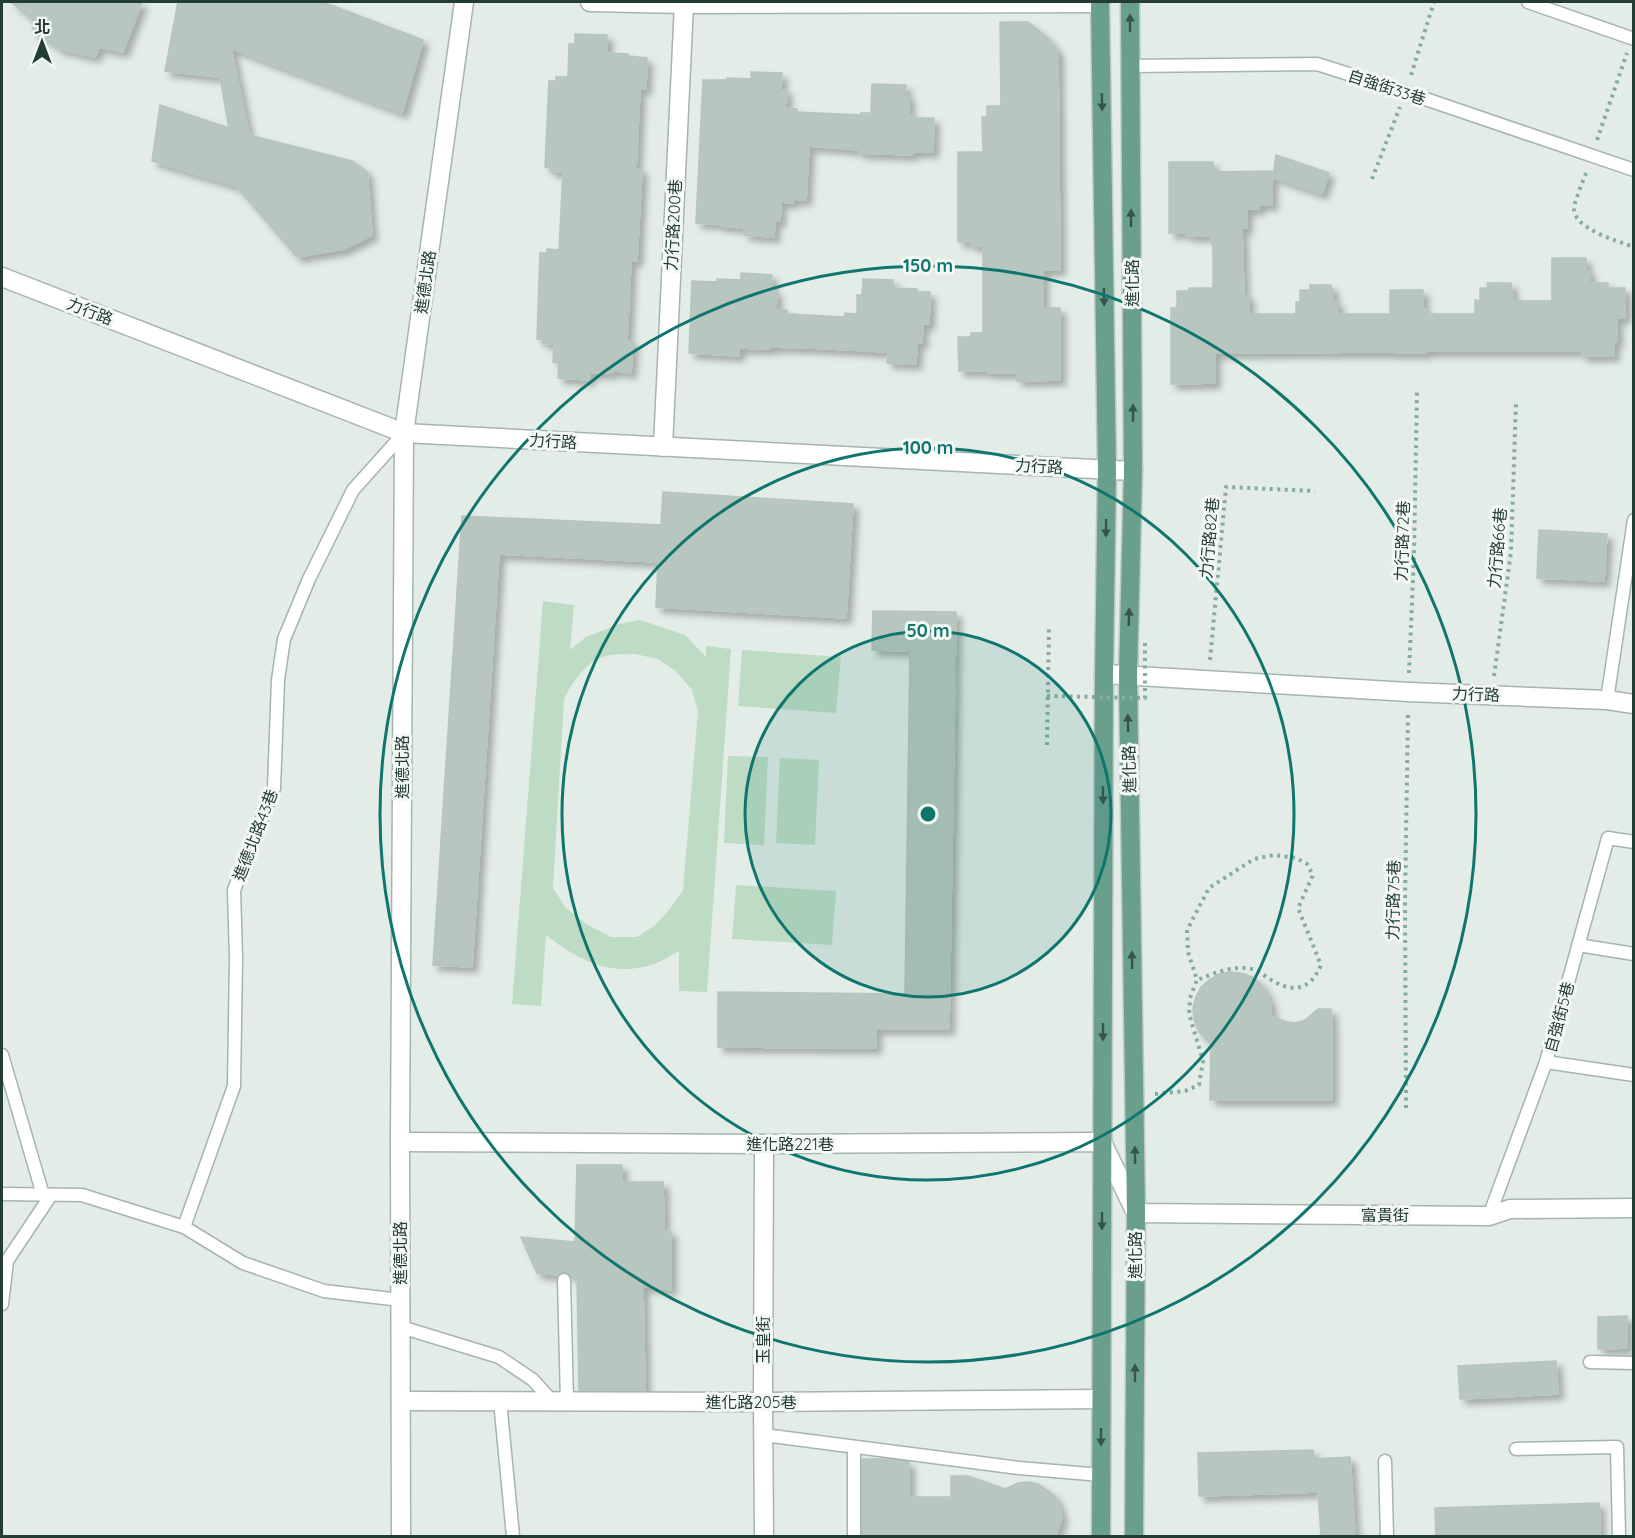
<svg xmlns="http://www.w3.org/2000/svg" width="1635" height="1538" font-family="Quicksand,'Noto Sans TC',sans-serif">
	<defs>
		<filter id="shadow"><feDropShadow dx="5.5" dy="5.5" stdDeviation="3" flood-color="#0004"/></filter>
	</defs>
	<rect width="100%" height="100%" fill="#e3ece7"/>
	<g fill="#bddcc3" fill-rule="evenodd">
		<path d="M543 601 574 605 570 650 586 637 619 624 640 620 685 635 706 657V646L731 649 707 992 679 991V951C671 955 663 961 654 964 612 978 579 961 546 935L541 1006 512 1004ZM635 654 658 659 676 671 692 690 698 711 683 890 669 910 654 926 637 937H611L586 924 565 907 553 888 564 699C574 680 587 658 611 655 619 654 627 654 635 654Z"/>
		<path d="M742 650 841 657 836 713 738 706Z"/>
		<path d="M728 756 768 757 764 845 724 843Z"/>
		<path d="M780 758 819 760 815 845 776 843Z"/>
		<path d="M736 885 836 891 832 945 732 939Z"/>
	</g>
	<g fill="#b8c6c0" stroke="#b5c5be" stroke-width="1.5" filter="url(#shadow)">
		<path d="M11 2H142L123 52 99 47 95 57 60 49 32 31 35 22Z"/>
		<path d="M178 2H323L423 40 402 113 231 48 249 135 352 161 367 172 372 235 344 249 297 257 236 186 152 161 160 105 229 128 220 77 165 71Z"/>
		<path d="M1000 22H1028L1047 37 1058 51 1060 270H1043V308H1060V380L1017 381V373H987V371H959L958 337H971V333H983V246H971V242H958V152H983L982 117H987V106H1001Z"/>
		<path d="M575 34 607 35V53L628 54V56L647 58 646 89 640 88 636 169H642L637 261 631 260 627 341H633L631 373 613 370V373H590V380L558 378 559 363 553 362 554 344 543 343V340L537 339 540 253H547V249L559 250 560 231 563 172H551V168L545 167 549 81H556V77H568L569 44H575Z"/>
		<path d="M751 72 782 73 781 90H787L786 108 797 109V112L861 115V113H871L872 84 906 85 905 96H909V115L915 116V118H934L933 152H913L912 155 859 153V150L809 146 806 200 793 199V203L781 202 780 221H775L774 237 744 235V228L720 226V224L696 223 703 80H727V78L751 79Z"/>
		<path d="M1276 155 1329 173 1322 194 1273 177Z"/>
		<path d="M1169 162H1213V172L1272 171V205H1259V209H1247V228H1242L1244 296H1249V314H1296V302H1300V290H1310V285H1331V289H1333V302H1338V314H1390V290H1423V309H1426V314H1475V300L1480 301V288H1488L1487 283H1511L1513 301H1552V258H1586V271H1590V283H1608V288H1625V318H1617V342L1614 343V356H1582V351H1426V353H1394V352L1215 353V383L1171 384V308H1177V291H1189V288H1213V244H1211V236H1187V233H1169Z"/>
		<path d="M741 273 772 275 771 291H777L776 310H787V314L844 317 845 313 857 314V295H862L863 279 893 280V288L917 289V292H930L929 324H923L922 343H917L916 364 887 363 888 352 811 348 770 347V349L739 348V356L689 353 692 281 717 282V279L741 280Z"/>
		<path d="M663 492 853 504 846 618 656 607 658 562 499 554 472 967 433 965 462 516 661 525Z"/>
		<path d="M1539 530 1607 534 1604 581 1537 578Z"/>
		<path d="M873 611 956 612 949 1029H876V1048L718 1047V992L905 994 910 651 872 650Z"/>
		<path d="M1230 972 1241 973 1252 977 1261 984 1267 994 1271 1005V1016L1286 1022 1296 1023 1305 1020 1318 1009H1331L1332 1022V1100H1210L1211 1044 1199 1032 1194 1020 1193 1007 1196 997 1201 987 1209 980 1219 974Z"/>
		<path d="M577 1165H622V1182H663L664 1230 671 1232V1290L643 1286 645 1390H579L577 1278 572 1277 568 1273 564 1272 557 1275 537 1273 521 1237 575 1242Z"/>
		<path d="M1627 1316V1348L1598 1349V1317Z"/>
		<path d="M1556 1361 1558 1394 1460 1399 1458 1366Z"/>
		<path d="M1313 1450 1314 1459 1350 1457 1355 1536H1321L1318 1492 1199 1496 1198 1453Z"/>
		<path d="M862 1459H888L909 1462V1497H951V1476H968L1005 1489 1018 1483 1030 1482 1038 1484 1054 1495 1059 1505 1062 1517 1056 1536H862Z"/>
		<path d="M1599 1503 1600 1536H1436L1435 1508Z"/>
	</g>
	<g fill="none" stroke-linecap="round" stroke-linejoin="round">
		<g stroke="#a6b4ae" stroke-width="15">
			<g id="lane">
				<path d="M1528 2 1634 39"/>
				<path d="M1130 66 1317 64 1405 92 1634 170"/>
				<path d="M1607 700 1634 520"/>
				<path d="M1578 945 1634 954"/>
				<path d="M2 1055 43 1195"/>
				<path d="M1546 1062 1634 1075"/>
				<path d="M2 1194 82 1195 184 1227 243 1263 324 1291 400 1300"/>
				<path d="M1489 1216 1546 1062 1608 838 1634 842"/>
				<path d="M184 1227 234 1086 236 958 234 890 274 788 278 680 284 639 309 579 353 490 404 433"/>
				<path d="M564 1280 567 1401"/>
				<path d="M2 1304 7 1261 51 1195"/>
				<path d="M401 1327 499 1357 533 1380 552 1401"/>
				<path d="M1590 1362 1634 1363"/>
				<path d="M500 1401 513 1536"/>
				<path d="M764 1435 1019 1468 1101 1475"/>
				<path d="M854 1447V1536"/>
				<path d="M1516 1449 1617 1447 1619 1536"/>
				<path d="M1385 1461 1387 1536"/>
			</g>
		</g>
		<g stroke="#a6b4ae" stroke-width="21">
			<g id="street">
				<path d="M590 2 684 4 1100 3"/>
				<path d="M2 277 404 433 1133 471"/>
				<path d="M663 447 684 4"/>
				<path d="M1104 674 1409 692 1607 700 1634 704"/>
				<path d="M400 1142 764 1144 1102 1142 1136 1213 1489 1216 1510 1209 1634 1208"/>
				<path d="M401 1401 763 1402 1101 1399"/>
				<path d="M401 1536 400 1142 404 433 464 2"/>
				<path d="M764 1536 763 1402 764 1144"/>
			</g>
		</g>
		<g stroke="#c1c8c6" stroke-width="21">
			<g id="primary">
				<path d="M1100 2 1107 470 1104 674 1101 1536"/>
				<path d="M1130 2 1133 471 1128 675 1136 1213 1134 1536"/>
			</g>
		</g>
		<g stroke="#85ad9f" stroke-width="4" stroke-dasharray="3 4.5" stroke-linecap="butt">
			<path d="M1411 75 1434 2"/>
			<path d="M1597 140 1627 53"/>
			<path d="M1586 173C1583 181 1575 200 1574 208 1573 229 1618 241 1634 247"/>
			<path d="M1372 179 1400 107"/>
			<path d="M1210 660 1226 487 1315 491"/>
			<path d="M1409 673 1414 554 1417 392"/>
			<path d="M1494 676 1511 552 1516 402"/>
			<path d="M1047 745 1049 627"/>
			<path d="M1155 1094 1185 1091 1199 1085 1203 1061 1189 1014 1190 998 1197 980 1188 952 1187 930 1209 888 1254 859 1274 855 1296 858 1307 864 1313 875 1298 908 1321 965C1310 992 1291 993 1268 978 1263 975 1258 970 1252 969 1232 965 1215 973 1197 980"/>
			<path d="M1406 1108 1405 902 1408 713"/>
		</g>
		<use href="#lane" stroke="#fff" stroke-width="12"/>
		<use href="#street" stroke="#fff" stroke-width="18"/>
		<use href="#primary" stroke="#6a9f8e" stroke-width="18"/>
		<path stroke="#85ad9f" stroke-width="4" stroke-dasharray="3 4.5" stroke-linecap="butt" d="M1047 696 1145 698V639"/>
	</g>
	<defs><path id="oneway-solid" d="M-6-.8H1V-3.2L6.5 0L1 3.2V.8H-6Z" transform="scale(1.5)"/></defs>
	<g fill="#35554a">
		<use href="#oneway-solid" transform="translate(1130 23) rotate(-90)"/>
		<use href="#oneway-solid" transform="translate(1102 102) rotate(89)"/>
		<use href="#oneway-solid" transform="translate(1131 218) rotate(-90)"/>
		<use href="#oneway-solid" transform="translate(1104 297) rotate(89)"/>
		<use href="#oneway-solid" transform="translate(1133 413) rotate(-90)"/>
		<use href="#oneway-solid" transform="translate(1106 528) rotate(91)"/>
		<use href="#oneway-solid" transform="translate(1129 617) rotate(-88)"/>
		<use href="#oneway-solid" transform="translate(1128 723) rotate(-91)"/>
		<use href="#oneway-solid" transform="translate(1103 795) rotate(90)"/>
		<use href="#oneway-solid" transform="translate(1132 960) rotate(-91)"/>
		<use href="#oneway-solid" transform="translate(1103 1032) rotate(90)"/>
		<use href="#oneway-solid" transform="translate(1135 1155) rotate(-91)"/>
		<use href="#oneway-solid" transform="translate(1102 1221) rotate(90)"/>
		<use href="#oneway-solid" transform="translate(1135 1373) rotate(-90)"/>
		<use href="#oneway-solid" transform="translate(1101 1437) rotate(90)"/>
	</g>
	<circle cx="928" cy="814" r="183" fill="#0f766e" fill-opacity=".12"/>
	<g fill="none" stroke="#0f766e" stroke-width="3">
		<circle cx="928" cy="814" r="183"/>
		<circle cx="928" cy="814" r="366"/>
		<circle cx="928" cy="814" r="548"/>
	</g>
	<g text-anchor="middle" stroke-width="6" stroke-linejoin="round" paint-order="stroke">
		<g font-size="16" fill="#233c34" stroke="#f3f8f5">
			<text transform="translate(1387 87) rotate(18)" y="6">自強街33巷</text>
			<text transform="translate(673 225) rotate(-87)" y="6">力行路200巷</text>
			<text transform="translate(425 282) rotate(-82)" y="6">進德北路</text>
			<text transform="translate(1132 283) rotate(-90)" y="6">進化路</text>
			<text transform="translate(90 311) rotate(21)" y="6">力行路</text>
			<text transform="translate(553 441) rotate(3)" y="6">力行路</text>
			<text transform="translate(1039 466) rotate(3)" y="6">力行路</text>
			<text transform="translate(1209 538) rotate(-85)" y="6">力行路82巷</text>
			<text transform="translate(1402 541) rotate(-88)" y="6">力行路72巷</text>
			<text transform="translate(1497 548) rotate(-85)" y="6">力行路66巷</text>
			<text transform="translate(1476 694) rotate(2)" y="6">力行路</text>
			<text transform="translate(402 767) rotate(-90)" y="6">進德北路</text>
			<text transform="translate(1129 769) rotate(-91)" y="6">進化路</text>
			<text transform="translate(255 835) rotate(-69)" y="6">進德北路43巷</text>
			<text transform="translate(1393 900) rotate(-89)" y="6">力行路75巷</text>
			<text transform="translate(1559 1017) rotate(-75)" y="6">自強街5巷</text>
			<text x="790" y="1150">進化路221巷</text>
			<text x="1385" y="1221">富貴街</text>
			<text transform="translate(400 1253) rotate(-90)" y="6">進德北路</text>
			<text transform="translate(1135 1255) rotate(-90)" y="6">進化路</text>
			<text transform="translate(763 1340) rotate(-90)" y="6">玉皇街</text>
			<text x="751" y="1408">進化路205巷</text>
		</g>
	</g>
	<circle cx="928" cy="814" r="9" fill="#0f766e" stroke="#f3f8f5" stroke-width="3"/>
	<g font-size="18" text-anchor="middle" font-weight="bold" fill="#0f766e" stroke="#f3f8f5" stroke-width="6" stroke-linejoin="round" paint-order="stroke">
		<text x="928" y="272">150 m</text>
		<text x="928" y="454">100 m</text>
		<text x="928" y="637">50 m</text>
	</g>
	<rect width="1635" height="1538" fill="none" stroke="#233c34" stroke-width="6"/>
	<g transform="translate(42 42)" stroke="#f3f8f5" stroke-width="4.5" paint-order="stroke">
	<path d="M0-4.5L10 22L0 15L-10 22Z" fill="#233c34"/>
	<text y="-9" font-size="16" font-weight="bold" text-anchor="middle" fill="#233c34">北</text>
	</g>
</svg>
